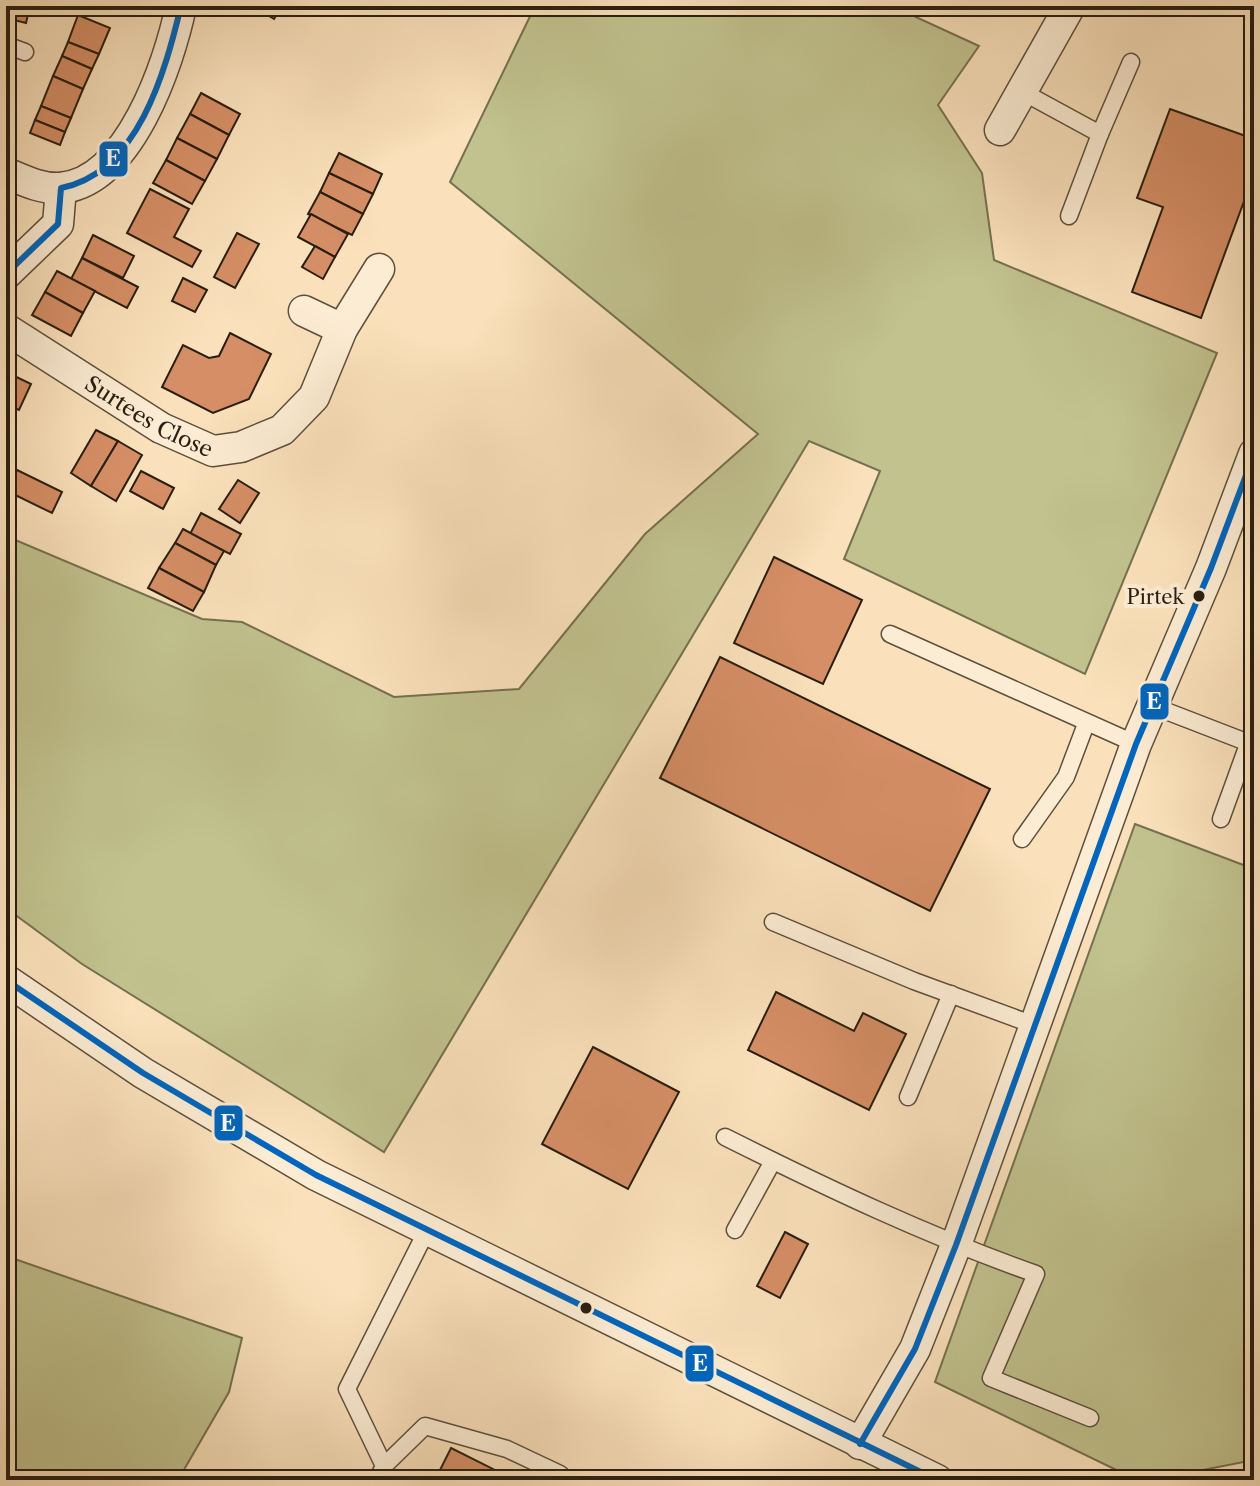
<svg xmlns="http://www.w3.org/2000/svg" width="1260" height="1486" font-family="'Libre Caslon Text',serif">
	<rect width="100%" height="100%" fill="#fae1bb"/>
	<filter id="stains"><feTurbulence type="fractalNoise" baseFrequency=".0025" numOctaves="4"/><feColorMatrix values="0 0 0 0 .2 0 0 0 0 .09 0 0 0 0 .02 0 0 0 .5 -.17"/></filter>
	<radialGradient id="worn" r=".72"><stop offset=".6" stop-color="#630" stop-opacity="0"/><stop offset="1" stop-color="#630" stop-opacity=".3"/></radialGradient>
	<g fill="#c1c28e" stroke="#757050" stroke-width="2">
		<path d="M535 6H892L979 46 938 105 982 173 994 260 1217 353 1085 674 844 559 880 471 809 441 384 1152 82 964 6 908V536L202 619 242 622 394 697 519 689 645 534 758 434 450 182Z"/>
		<path d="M1135 824 1254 869V1460L1152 1480H1137L935 1382Z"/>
		<path d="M6 1256 242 1338 229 1392 178 1480H6Z"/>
	</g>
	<g fill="#d58e65" stroke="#291e11" stroke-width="2">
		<path d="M6 6H30L26 23 6 18Z"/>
		<path d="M252 6H282L274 19Z"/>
		<path d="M78 15 110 28 99 54 68 42Z"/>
		<path d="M68 42 99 54 92 69 62 56Z"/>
		<path d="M62 56 92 69 83 89 53 76Z"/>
		<path d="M53 76 83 89 71 118 41 106Z"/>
		<path d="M201 93 240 114 229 135 190 114Z"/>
		<path d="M41 106 71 118 65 132 35 120Z"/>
		<path d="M1170 109 1254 139V174L1201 318 1132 292 1163 207 1137 198Z"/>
		<path d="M190 114 229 135 217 159 177 138Z"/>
		<path d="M35 120 65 132 60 145 30 133Z"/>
		<path d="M177 138 217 159 205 181 166 160Z"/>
		<path d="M339 153 382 174 373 194 329 173Z"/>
		<path d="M166 160 205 181 192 204 153 183Z"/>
		<path d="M329 173 373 194 363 214 320 192Z"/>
		<path d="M150 189 189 209 174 237 201 251 192 267 127 233Z"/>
		<path d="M320 192 363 214 352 235 308 214Z"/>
		<path d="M311 214 348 234 335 257 298 237Z"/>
		<path d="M237 233 259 244 235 288 214 277Z"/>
		<path d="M93 235 134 256 123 278 82 258Z"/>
		<path d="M315 246 335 257 323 279 302 267Z"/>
		<path d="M82 258 138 287 127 308 71 279Z"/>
		<path d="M57 271 95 291 83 313 45 292Z"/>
		<path d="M183 278 207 290 195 312 172 301Z"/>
		<path d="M45 292 83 313 71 336 32 315Z"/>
		<path d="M230 333 271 354 249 399 213 413 162 387 183 345 209 358 219 356Z"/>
		<path d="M6 372 31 384 19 410 6 404Z"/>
		<path d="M96 430 118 441 91 486 71 473Z"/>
		<path d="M118 441 142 455 116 501 91 486Z"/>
		<path d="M17 470 62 492 52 513 7 491Z"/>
		<path d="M141 471 174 488 163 509 130 491Z"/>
		<path d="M238 480 259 493 240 523 219 509Z"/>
		<path d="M201 513 241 534 230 554 190 534Z"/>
		<path d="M183 529 224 551 216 565 175 543Z"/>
		<path d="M175 543 216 565 204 592 159 568Z"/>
		<path d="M774 557 862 600 823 684 734 643Z"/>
		<path d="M159 568 204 592 193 611 148 588Z"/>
		<path d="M720 657 990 789 930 911 660 778Z"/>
		<path d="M776 992 854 1031 863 1013 906 1034 869 1110 748 1050Z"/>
		<path d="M593 1047 679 1092 628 1189 542 1144Z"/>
		<path d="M785 1232 808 1244 780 1298 757 1286Z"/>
		<path d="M451 1448 515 1480H435Z"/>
	</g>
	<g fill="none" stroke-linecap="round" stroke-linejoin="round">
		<g stroke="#5d4f3c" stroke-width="19">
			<g id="lane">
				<path d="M6 45 25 52"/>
				<path d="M1021 91 1100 134 1131 62"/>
				<path d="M1069 216 1100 134"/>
				<path d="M890 634 1136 744"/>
				<path d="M1153 706 1254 745"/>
				<path d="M1221 819 1254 728"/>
				<path d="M1022 839 1066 777 1086 724"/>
				<path d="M773 922 914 981 1034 1025"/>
				<path d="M908 1097 951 994"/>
				<path d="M725 1137C827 1188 928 1236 1036 1274L991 1378 1090 1418"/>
				<path d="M735 1230 773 1161"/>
				<path d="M384 1466 425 1426 507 1449 560 1474"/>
				<path d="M377 1480 384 1466 347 1389 427 1230"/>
			</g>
		</g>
		<g stroke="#5d4f3c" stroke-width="33">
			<g id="street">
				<path d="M1000 130 1070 6"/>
				<path d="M6 173C23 180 40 189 60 188 129 183 169 64 181 6"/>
				<path d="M6 274 58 224 61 188"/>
				<path d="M304 311 342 329"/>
				<path id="s1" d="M6 329 161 428 213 451 241 447 282 430 314 397 342 329 379 269"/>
				<path d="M6 980 143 1073 316 1175 937 1480"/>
				<path d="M860 1444 915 1349 956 1245 1136 744 1211 568 1254 454"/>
			</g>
		</g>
		<use href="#lane" stroke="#fcecd3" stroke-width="16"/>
		<use href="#street" stroke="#fcecd3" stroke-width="30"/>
		<g stroke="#fcecd3" stroke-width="12">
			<g id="bus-1">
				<path d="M6 274 58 224 61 188C138 173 165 72 181 6"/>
				<path d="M6 980 143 1073 316 1175 937 1480"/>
				<path d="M860 1444 915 1349 956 1245 1136 744 1211 568 1254 454"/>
			</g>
		</g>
		<use href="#bus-1" stroke="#0065bd" stroke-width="6"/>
	</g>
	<g fill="#291e11" stroke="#fcecd3" stroke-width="3">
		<circle cx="1199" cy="596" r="7"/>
		<circle cx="586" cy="1308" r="7"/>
	</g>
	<g text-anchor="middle" stroke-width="8" stroke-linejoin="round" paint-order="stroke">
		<g font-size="20" fill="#291e11" stroke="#fcecd3" text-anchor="end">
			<text x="1184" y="604">Pirtek</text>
		</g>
		<g font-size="22" fill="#291e11" stroke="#fcecd3">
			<text dy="8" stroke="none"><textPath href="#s1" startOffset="168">Surtees Close</textPath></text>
		</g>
	</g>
	<g stroke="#fcecd3" stroke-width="3">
		<rect x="98" y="140" width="31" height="38" rx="8" fill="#0065bd"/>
		<rect x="1139" y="682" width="31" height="39" rx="8" fill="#0065bd"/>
		<rect x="213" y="1104" width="31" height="38" rx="8" fill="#0065bd"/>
		<rect x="684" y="1344" width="31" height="39" rx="8" fill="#0065bd"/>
	</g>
	<g font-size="22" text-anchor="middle" font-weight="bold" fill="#fff">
		<text x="113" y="166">E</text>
		<text x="1154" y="709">E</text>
		<text x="228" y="1131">E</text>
		<text x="700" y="1371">E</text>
	</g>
	<rect width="1260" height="1486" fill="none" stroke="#fae1bb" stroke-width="32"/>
	<rect x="8" y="8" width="1244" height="1470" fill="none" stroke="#291e11" stroke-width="4"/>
	<rect x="16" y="16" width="1228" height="1454" fill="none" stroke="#291e11" stroke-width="2"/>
	<rect width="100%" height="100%" filter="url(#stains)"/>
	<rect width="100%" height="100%" fill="url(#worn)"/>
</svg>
